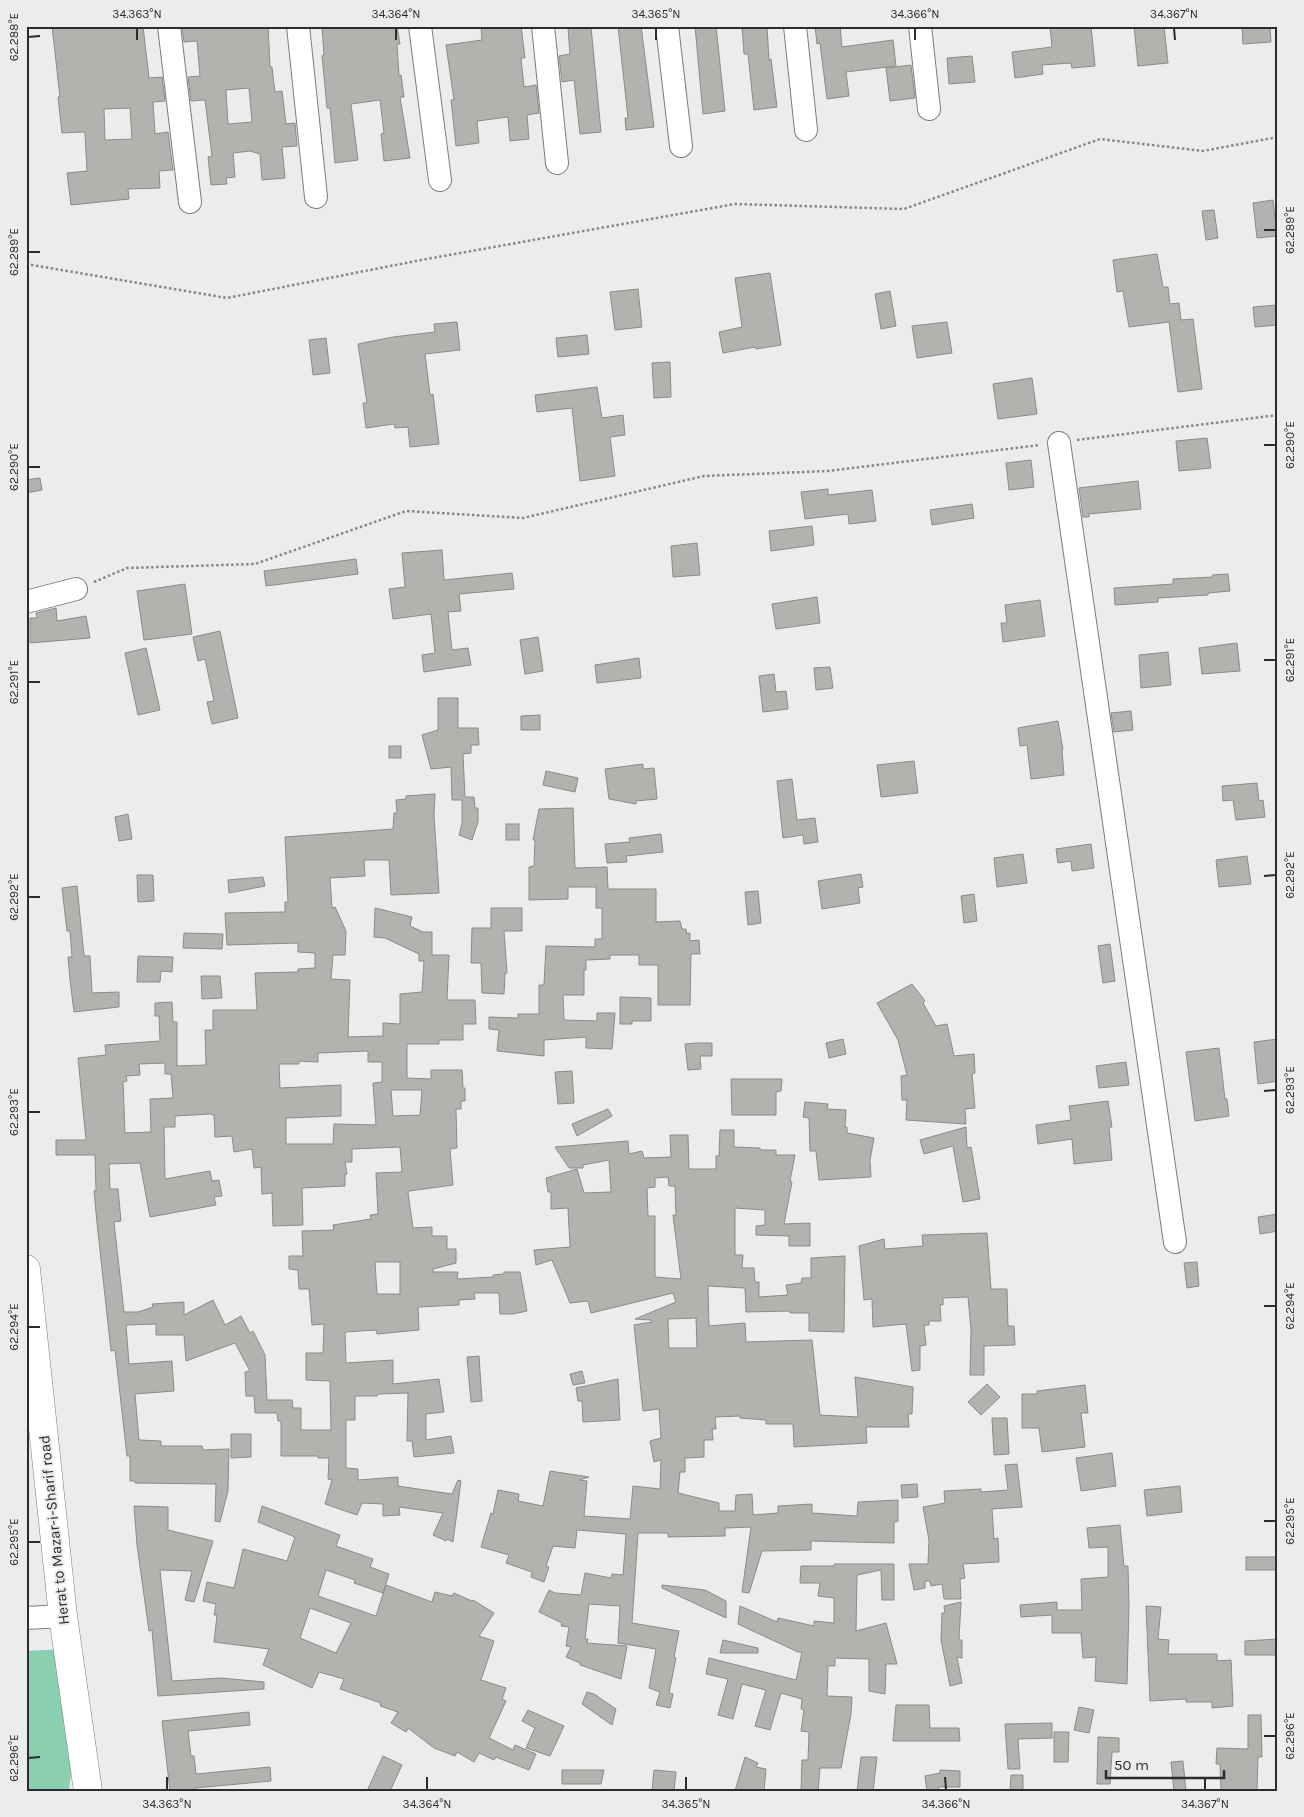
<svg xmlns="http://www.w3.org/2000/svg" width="1304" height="1817" font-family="Karla,sans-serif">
	<rect width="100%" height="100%" fill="#eaecee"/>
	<path fill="#8acfb0" d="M65 1649 72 1765 69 1791H26V1651Z"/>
	<g fill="#b4b2af" stroke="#8d8a88" fill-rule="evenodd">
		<path d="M52 26H143L149 78 162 77 165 101 153 102 155 134 168 132 173 170 159 171 160 188 128 189 129 199 71 205 67 173 87 171 85 133 83 132 62 133 58 97H60ZM130 108 132 139 105 140 104 109Z"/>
		<path d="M182 26H268L270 67H272L275 92 282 91 286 124 295 123 297 146 282 147 285 178 262 180 260 154 250 151 233 153 235 177 226 178 227 184 211 185 208 157 212 156 205 100 191 101 188 77 200 76 197 41 184 42ZM249 88 252 122 228 124 226 90Z"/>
		<path d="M322 26H397L400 44H397L399 76 401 75 404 97H400L410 158 384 161 381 134 384 133 380 100 351 104 358 160 335 163 330 108H327L324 76 322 56 324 55Z"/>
		<path d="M481 26H521L525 58H521L524 87 536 85 539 113 527 115 529 139 510 141 508 117 477 121 479 143 456 146 451 100H454L446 45 482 40Z"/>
		<path d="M618 26H641L654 127 626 130 625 118H628Z"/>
		<path d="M695 26H716L725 111 703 114Z"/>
		<path d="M742 26H767L769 60 771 59 777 107 754 110 748 54H744Z"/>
		<path d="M815 26H840L842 47 893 40 896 66 846 72 849 96 827 99 820 43 817 44Z"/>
		<path d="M1050 26H1091L1095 66 1072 68 1071 63 1042 65 1043 74 1015 78 1012 52 1052 47Z"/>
		<path d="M1134 26H1164L1168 63 1138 66Z"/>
		<path d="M1242 26H1270L1271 42 1243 44Z"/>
		<path d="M591 27 601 132 580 134 574 80 562 82 559 56 570 54 568 28Z"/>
		<path d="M972 56 975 82 949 84 947 58Z"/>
		<path d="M911 65 915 98 890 101 886 68Z"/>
		<path d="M1273 200 1277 236 1257 238 1253 203Z"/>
		<path d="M1214 210 1218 238 1206 240 1202 211Z"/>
		<path d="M1157 254 1163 287H1168L1170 304 1179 303 1181 320 1193 319 1202 389 1178 392 1169 322 1129 327 1123 291 1117 292 1113 260Z"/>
		<path d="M770 273 781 345 756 349 755 347 723 353 719 332 742 327 735 278Z"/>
		<path d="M638 289 642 327 615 330 610 292Z"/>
		<path d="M890 291 896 326 881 329 875 294Z"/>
		<path d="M1278 305V325L1255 327 1253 307Z"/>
		<path d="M457 322 460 350 425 354 430 395 433 394 439 444 410 447 408 427 395 428 394 424 366 428 363 403H367L358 344 393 337 435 332 434 324Z"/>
		<path d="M947 322 952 353 917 358 912 326Z"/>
		<path d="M587 335 589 354 558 357 556 338Z"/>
		<path d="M326 338 330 373 313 375 309 340Z"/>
		<path d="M670 362 671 397 654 398 652 363Z"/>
		<path d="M1032 378 1037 414 998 419 993 384Z"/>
		<path d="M597 387 602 418 623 415 625 435 610 437 615 476 580 481 572 408 537 412 535 395Z"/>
		<path d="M1207 438 1211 468 1179 471 1176 441Z"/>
		<path d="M1031 460 1034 487 1009 490 1006 463Z"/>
		<path d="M40 478 42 490 26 493V480Z"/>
		<path d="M1138 481 1141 509 1089 514V517H1083L1079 488Z"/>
		<path d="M828 489V495L872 490 876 521 849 524 848 514 805 519 801 492Z"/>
		<path d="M972 504 974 518 932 525 930 510Z"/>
		<path d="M812 526 814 545 771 551 769 531Z"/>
		<path d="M697 543 700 575 673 577 671 546Z"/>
		<path d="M442 550 444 580 512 573 514 589 459 594 461 611 448 612 452 650 468 648 471 665 424 672 422 655 435 653 431 614 393 619 389 589 405 587 402 553Z"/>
		<path d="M356 559 358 574 266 586 264 571Z"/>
		<path d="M1228 574 1230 591 1208 593V595L1158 598V602L1115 605 1114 588 1173 584V579L1213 577 1212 575Z"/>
		<path d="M185 584 192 634 144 640 137 591Z"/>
		<path d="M817 597 820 623 776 629 772 604Z"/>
		<path d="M1040 600 1045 636 1003 642 1001 623H1007L1005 605Z"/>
		<path d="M56 608 57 621 86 616 90 638 30 643V618H37L36 613Z"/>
		<path d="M220 631 238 718 212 724 207 702 214 701 205 659 198 661 193 637Z"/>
		<path d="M538 637 543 671 525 674 520 640Z"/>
		<path d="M1237 643 1240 671 1202 674 1199 648Z"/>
		<path d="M146 648 160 710 138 715 125 653Z"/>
		<path d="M1168 652 1171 685 1141 688 1139 655Z"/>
		<path d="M639 658 641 678 597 683 595 665Z"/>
		<path d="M830 667 833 688 816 690 814 668Z"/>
		<path d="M774 674 776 692 786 691 788 709 763 712 759 676Z"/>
		<path d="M438 698H458V728H478L479 745H471V753L463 754 465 797H474L475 808H478V822L472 840 459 835 462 824V800H452L451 767 431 769 422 735 438 730Z"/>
		<path d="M1131 711 1133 730 1114 732 1111 713Z"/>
		<path d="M540 715V730H521V716Z"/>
		<path d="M1058 721 1063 750 1062 751 1064 775 1031 779 1027 745 1020 746 1018 728Z"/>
		<rect x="389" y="746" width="12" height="12"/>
		<path d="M914 761 918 793 881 797 877 765Z"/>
		<path d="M643 764V769L654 768 657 799 636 801V804L609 799 605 769Z"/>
		<path d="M546 771 578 778 575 792 543 785Z"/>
		<path d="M792 779 797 820 815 818 818 842 804 844 803 835 783 838 777 781Z"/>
		<path d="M1257 783 1259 801 1263 800 1265 817 1236 820 1233 800 1223 801 1222 786Z"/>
		<path d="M435 794 434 815 439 893 391 895 389 860H364L365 876 330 878 332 908 335 907 346 931 345 955H333L331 979 350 980 348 1037 383 1036V1023L400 1024V994L422 992 424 961H419V954L385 938 374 937 375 908 412 917 410 926 423 932H432V955H449L447 1000H475L476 1024H463V1040H439V1044H407V1078L431 1079V1070H462L463 1088H465V1101H461V1109H456L457 1148 450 1149 453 1185 409 1191 408 1193 413 1228 432 1227V1236H447V1249H456V1263L433 1269V1272H458L457 1279 493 1277V1275L504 1274V1272H520L527 1311 513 1314H500L499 1293H474L475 1299 459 1300V1305L418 1307 419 1330 377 1334 376 1330 345 1332 346 1363 393 1360V1384L439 1379 444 1412 426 1414V1440L451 1436 454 1453 414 1457 412 1441H407L408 1393 378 1394 377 1396H355V1420H346V1468L358 1469V1480L398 1477V1486L452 1494 458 1480 461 1481 453 1542 447 1539 446 1541 433 1535 443 1513 399 1507 400 1515 383 1516V1504L362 1503 357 1515 325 1504 332 1480 328 1479 329 1458H318V1456H281V1421H278L277 1413H255L254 1396H246L245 1372 250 1371 235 1343 186 1361 184 1335H156V1324L126 1325 129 1364 172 1361 174 1391 135 1394 139 1440 161 1441V1446H202L203 1450 229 1449 228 1491 220 1522 215 1521 216 1484 135 1483V1481H130V1456H127L115 1350 111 1351 97 1223 94 1191 96 1190 95 1155H56V1140H86L78 1058 106 1055 105 1045 160 1041 159 1016H155V1003L172 1002 173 1022H177V1066L206 1065 205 1030H213V1010H257L255 973 298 972V969L315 968V953L298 952V943L227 945 225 913 285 912V902H288L285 837 393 829 394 813H397L396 800 406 799V796ZM368 1051V1062H382V1082L373 1083 376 1125 334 1124 333 1144H286V1118L341 1116V1085L280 1088 279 1064H299V1061L318 1062V1053ZM165 1063V1074H171L173 1098 150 1099 151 1132 125 1133 123 1082 127 1081 126 1076 140 1075 139 1064ZM391 1090H422L420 1115 393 1116ZM210 1114 214 1115 215 1137 232 1136 234 1152 252 1149 254 1168 261 1167 262 1194 272 1193 273 1226 303 1225 302 1188 345 1186V1174H347L345 1162H352V1149L400 1147 402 1172 376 1173 378 1214 370 1215 371 1219 333 1225 334 1230 302 1231 303 1256H289V1269L298 1270 299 1289H309L312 1325 324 1324 323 1353H306V1380L330 1381 331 1430H301V1408H293L292 1400H267L265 1355 253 1331 250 1333 241 1316 225 1325 213 1300 184 1315V1302L152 1304 153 1307 138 1312H124L114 1222 121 1221 118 1189H110L109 1164 140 1163 150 1217 216 1205 214 1197 222 1196 219 1180 212 1181 210 1171 165 1179 164 1127H175V1116ZM375 1262H400V1294H377Z"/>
		<path d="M573 808 575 868 607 867 608 889H656V922L680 921 682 929H686L687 934 690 933V941L699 940 700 954H691L690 1005H658V965H639V955H610V959L586 960V970H584V995H563L564 1020 597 1021V1013H615L612 1049 586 1048V1037L544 1040V1056L497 1051 499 1030 489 1029V1017L518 1018V1014H539V985H544L546 946 595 947V939H602V908H596V887H568V899L529 900V867L534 866 535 840H533L539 809Z"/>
		<path d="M128 814 132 839 119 841 115 817Z"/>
		<rect x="506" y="824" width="13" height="16"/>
		<path d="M661 834 663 852 626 856 627 862 607 863 605 844 630 842 629 838Z"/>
		<path d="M1091 844 1094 868 1072 871 1071 861 1058 863 1056 849Z"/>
		<path d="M1023 854 1027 883 997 887 994 858Z"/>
		<path d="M1247 856 1251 884 1219 887 1216 860Z"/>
		<path d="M861 874 863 887 858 888 860 903 822 909 818 881Z"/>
		<path d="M137 875H153L154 901 138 902Z"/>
		<path d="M263 877 265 886 229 893 228 880Z"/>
		<path d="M77 886 84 956H90L92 993 119 992V1007L74 1012 70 980 68 957H72L70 931H67L62 888Z"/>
		<path d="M758 891 761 923 748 925 745 892Z"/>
		<path d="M974 894 977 921 964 923 961 896Z"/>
		<path d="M491 908H522V931H504L507 973H505L504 994 482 993 481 963H471L472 928H491Z"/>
		<path d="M184 933 223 934 222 949 183 948Z"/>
		<path d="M1110 944 1115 981 1103 983 1098 946Z"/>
		<path d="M138 956 173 957 172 972 161 971 160 982H137Z"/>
		<path d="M201 976H220L222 998 202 999Z"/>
		<path d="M912 984 925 1001 923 1003 936 1026 947 1024 954 1056 974 1054 975 1073 972 1074 975 1108 965 1109 966 1124 906 1120 907 1100H902L901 1076 907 1075 898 1040 877 1003Z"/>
		<path d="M620 997 651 998V1021H632V1024H620Z"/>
		<path d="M843 1039 846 1054 829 1058 826 1043Z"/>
		<path d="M1278 1039V1081L1258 1084 1254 1042Z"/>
		<path d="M697 1043H712V1056H700L701 1069 688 1070 685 1044Z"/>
		<path d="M1219 1048 1225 1099H1227L1229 1116 1195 1121 1186 1052Z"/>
		<path d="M1126 1062 1129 1085 1099 1088 1096 1066Z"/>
		<path d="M572 1071 574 1103 558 1104 555 1072Z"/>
		<path d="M731 1079H782L781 1091 776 1092V1115H732Z"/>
		<path d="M1108 1101 1112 1127H1109L1112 1160 1074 1164 1072 1139 1038 1144 1036 1125 1071 1120 1069 1106Z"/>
		<path d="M805 1102 828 1104 827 1109 846 1110 845 1127H847V1133L874 1138 870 1160 871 1177 819 1180 816 1151H810L809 1118 803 1117Z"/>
		<path d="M608 1109 612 1116 577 1136 572 1124Z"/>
		<path d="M966 1127 967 1148 971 1147 980 1199 963 1202 953 1146 924 1154 920 1140Z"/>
		<path d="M720 1130H734V1147L760 1148V1150H776V1155H795L790 1181 792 1182 784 1224 810 1223V1246H789V1236L756 1235V1226L765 1225V1210L735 1208V1255H743L742 1268H754L755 1282H759V1297L788 1295 786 1285 801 1283 802 1278H811V1258L845 1256 844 1332 809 1331V1313H790V1311L746 1312 745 1288 708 1286 709 1326 745 1323 746 1342 812 1340 820 1415 858 1417 855 1377 913 1387 912 1414H908L909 1427H866L867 1443 794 1447 793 1424H766V1420L740 1418V1416L715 1417 716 1429H712L713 1440H704V1457L685 1458V1472H680L678 1493 719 1503V1511H735L736 1495 752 1494 753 1515 778 1513V1506L812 1504V1513L857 1516 858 1502 898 1500V1521L894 1522V1543L811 1541V1550L762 1551 749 1593 742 1592 751 1527 725 1528V1536L668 1537V1533H638L632 1623 679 1631 674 1657 676 1658 669 1693 673 1694 670 1708 656 1705 660 1692 649 1688 656 1649 618 1643 620 1606 589 1604 585 1639H588L587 1643 627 1646 621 1679 580 1665V1663L566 1657 571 1647 566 1646 569 1627 561 1626 562 1623 539 1612 549 1590 555 1593 581 1595 585 1573 611 1578 612 1574 623 1575 626 1534 577 1530 575 1548 553 1546 546 1566 549 1567 544 1582 531 1577 532 1572 506 1563 509 1555 481 1547 491 1513 493 1514 498 1490 519 1494 518 1501 543 1506 550 1471 589 1477 579 1480 587 1481 584 1516 630 1519 633 1486 660 1489 661 1460 654 1462 650 1441 661 1438 659 1409 643 1411 634 1325 652 1322 651 1320 635 1319 676 1302 673 1293 591 1313 588 1301 570 1303 552 1260 536 1265 534 1250 570 1247 568 1208 551 1209V1192H548L546 1178 577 1169 584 1193 611 1192 609 1160 583 1165V1168H569L555 1147 628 1141 629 1154 642 1151 644 1158 671 1157 670 1135H688L689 1169H716V1156H719ZM668 1177 669 1186H675L676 1215H673L681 1279 655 1277V1216H648L647 1188 655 1187V1178ZM696 1318 697 1348H669L668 1319Z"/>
		<path d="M1278 1214V1231L1260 1234 1258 1217Z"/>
		<path d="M987 1233 991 1289H1007L1008 1326H1014L1015 1345 984 1346V1375H970L971 1329 968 1297 943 1298V1305H940L941 1321H929V1325H924L926 1345 920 1346V1370L912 1371 906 1324 873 1327 872 1299 864 1300 859 1246 884 1239 885 1249 923 1246 922 1235Z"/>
		<path d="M1197 1262 1199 1286 1187 1288 1184 1263Z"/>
		<path d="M479 1356 482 1401 471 1402 467 1357Z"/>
		<path d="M582 1371 585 1383 573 1385 570 1374Z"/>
		<path d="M618 1379 620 1420 583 1422 582 1401H578L576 1388Z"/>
		<path d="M987 1384 1000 1397 981 1415 968 1402Z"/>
		<path d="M1085 1385 1088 1413H1081L1085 1447 1042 1452 1039 1428H1022V1394H1037V1391Z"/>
		<path d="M992 1418H1007L1009 1454 994 1455Z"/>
		<path d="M231 1434H251V1457L231 1458Z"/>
		<path d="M1112 1453 1116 1486 1081 1491 1076 1458Z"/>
		<path d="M1017 1464 1022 1507 992 1509 994 1539 998 1538 999 1562 963 1564 965 1578 960 1579 961 1599H944L942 1584 931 1586 930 1581H925V1588L914 1590 909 1564H928L929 1540 923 1507 945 1503 944 1491 981 1489V1492L1008 1490 1005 1465Z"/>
		<path d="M917 1484 918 1497 902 1498 901 1485Z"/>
		<path d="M1180 1486 1182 1512 1147 1516 1144 1490Z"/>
		<path d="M134 1506 168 1507V1530L213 1541 194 1602 185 1600 192 1571 160 1570 172 1681 221 1678 264 1682V1689L158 1696 152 1630 149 1631 137 1545Z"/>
		<path d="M262 1506 340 1535 336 1546 373 1559 370 1567 389 1574 383 1593 354 1583 355 1580 326 1570 318 1596 376 1616 386 1585 432 1602 435 1592 452 1596 454 1593 472 1601 473 1600 494 1613 479 1636 494 1641 481 1680 506 1688 502 1699 506 1701 489 1738 513 1750 515 1745 536 1754 529 1770 496 1757 494 1760 479 1753 474 1762 457 1752 455 1756 434 1748 408 1728 406 1732 391 1723 398 1712 380 1706 381 1703 340 1689 344 1679 319 1672 312 1688 263 1665 269 1649 214 1642 217 1615H214L216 1604 203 1601 207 1582 234 1588 243 1549 287 1561 295 1537 258 1522ZM310 1608 351 1623 336 1653 300 1638Z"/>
		<path d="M1120 1525 1124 1566H1128L1129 1605 1127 1684 1095 1681 1096 1657 1083 1658 1081 1633H1052V1615L1021 1617 1020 1605 1057 1602V1610H1082L1081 1579 1108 1577V1547L1089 1548 1087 1528Z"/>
		<rect x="1246" y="1557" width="32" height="13"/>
		<path d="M834 1564H894V1600H882L881 1570 857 1575 856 1631 886 1623 897 1664H886L885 1694 869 1691V1659L835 1658V1666H828L827 1696 852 1697 851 1714 841 1768H820L818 1791H801L802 1760H808L809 1732 801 1731 804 1710 801 1709 802 1699 781 1693 770 1730 755 1726 766 1690 742 1684 733 1719 718 1715 728 1679 706 1674 709 1658 796 1680 802 1652H798L738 1624 740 1606 777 1622 778 1618 814 1626V1621L834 1623V1598L818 1596 820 1583H800L801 1566H834Z"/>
		<path d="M662 1585 705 1590 726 1601V1618L662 1588Z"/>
		<path d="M961 1602 959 1640H962V1658L957 1657 962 1683 950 1686 941 1640 942 1613H945L944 1606Z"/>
		<path d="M1146 1606 1161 1607 1158 1639 1169 1640 1168 1654H1217V1661L1231 1660 1233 1706 1212 1708V1702H1186V1699L1150 1701Z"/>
		<path d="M1278 1639V1655H1245V1641Z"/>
		<path d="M723 1640 758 1648V1653H720Z"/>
		<path d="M587 1692 594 1694 616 1709 612 1725 582 1704Z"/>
		<path d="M896 1705H929L930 1728H959L960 1741H893Z"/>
		<path d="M1079 1707 1094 1710 1089 1733 1074 1730Z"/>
		<path d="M528 1710 564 1726 550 1756 526 1748 535 1728 522 1721Z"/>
		<path d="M249 1712 250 1725 188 1731 191 1756H194L196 1774 270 1767 271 1781 195 1788V1791H170L162 1721Z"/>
		<path d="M1248 1715H1261L1262 1757H1258L1257 1791H1221L1220 1764H1216L1217 1748 1248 1749Z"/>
		<path d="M1052 1723V1738L1018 1739 1020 1769H1008L1005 1724Z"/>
		<path d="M1054 1732H1069L1068 1762H1054Z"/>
		<path d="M1098 1737 1119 1738V1752H1112L1110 1784H1097Z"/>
		<path d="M383 1756 402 1765 390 1791H367Z"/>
		<path d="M745 1757 758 1763 756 1767 766 1769 764 1791H735Z"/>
		<path d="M861 1757H877L873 1791H857Z"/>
		<path d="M1183 1761 1186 1791H1174L1171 1762Z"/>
		<path d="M562 1770H604L601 1784H562Z"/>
		<path d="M654 1770 676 1772 674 1791H652Z"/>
		<path d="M940 1770 960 1771V1787H938L939 1791H927L925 1776 940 1773Z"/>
		<path d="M1011 1775H1023V1791H1010Z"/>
	</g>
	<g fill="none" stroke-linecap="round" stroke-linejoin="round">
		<g stroke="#7b7c7f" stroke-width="24">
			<g id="minor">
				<path d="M169 26 190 202"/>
				<path d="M298 26 316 197"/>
				<path d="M420 26 440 180"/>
				<path d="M543 26 557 163"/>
				<path d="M667 26 681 146"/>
				<path d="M795 26 806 130"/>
				<path d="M920 26 929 109"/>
				<path d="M1059 443 1175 1242"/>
				<path d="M26 602 76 589"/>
				<path d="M26 1618 63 1616"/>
			</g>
		</g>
		<g stroke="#7b7c7f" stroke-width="29">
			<path id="highway" d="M26 1269 63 1616 88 1791"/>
		</g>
		<g stroke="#858788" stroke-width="2.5" stroke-dasharray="2.5 2.5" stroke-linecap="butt">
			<path d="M26 264 227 298 421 260 735 204 904 209 1100 139 1203 151 1278 137"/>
			<path d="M1077 440 1278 415"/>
			<path d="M94 582 127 568 255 564 406 511 523 518 704 476 828 471 1040 445"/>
		</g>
		<use href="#minor" stroke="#fff" stroke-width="22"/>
		<use href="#highway" stroke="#fff" stroke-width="28"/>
	</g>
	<path fill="none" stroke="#2b2c2d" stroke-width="2" d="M137 28V40M396 28V40M656 28V40M915 28V40M1174 28 1175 40M28 37 40 36M1264 230H1276M28 252H40M1264 445H1276M28 467H40M1264 660H1276M28 682H40M1264 876 1276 875M28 897H40M1264 1091 1276 1090M28 1112H40M1264 1306H1276M28 1327H40M1264 1521H1276M28 1542H40M1264 1736H1276M28 1758 40 1757M167 1777V1790M427 1777V1790M686 1777V1790M945 1777 946 1790M1205 1777V1790"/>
	<g text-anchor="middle" stroke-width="4" stroke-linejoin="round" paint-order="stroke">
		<g font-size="15" fill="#2b2c2d" stroke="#eaecee">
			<text transform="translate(54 1530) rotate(-96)" y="5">Herat to Mazar-i-Sharif road</text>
		</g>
	</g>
	<rect width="1304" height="1817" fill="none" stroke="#eaecee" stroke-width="55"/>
	<path d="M1106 1770v8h118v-8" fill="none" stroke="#2b2c2d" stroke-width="2.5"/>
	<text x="1114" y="1770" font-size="15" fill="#2b2c2d" stroke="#eaecee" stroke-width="4" paint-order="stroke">50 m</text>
	<rect x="28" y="28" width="1248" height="1762" fill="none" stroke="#2b2c2d" stroke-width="2"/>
	<g font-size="12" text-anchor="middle" fill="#2b2c2d">
		<text x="137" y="18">34.363°N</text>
		<text x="396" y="18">34.364°N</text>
		<text x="656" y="18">34.365°N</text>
		<text x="915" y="18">34.366°N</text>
		<text x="1174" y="18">34.367°N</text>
		<text transform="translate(14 37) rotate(-90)" y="4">62.288°E</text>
		<text transform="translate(1290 230) rotate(-90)" y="4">62.289°E</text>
		<text transform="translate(14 252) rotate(-90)" y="4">62.289°E</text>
		<text transform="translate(1290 445) rotate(-90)" y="4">62.290°E</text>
		<text transform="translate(14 467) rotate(-90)" y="4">62.290°E</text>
		<text transform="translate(1290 660) rotate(-90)" y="4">62.291°E</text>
		<text transform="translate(14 682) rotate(-90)" y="4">62.291°E</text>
		<text transform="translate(1290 875) rotate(-90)" y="4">62.292°E</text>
		<text transform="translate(14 897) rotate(-90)" y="4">62.292°E</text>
		<text transform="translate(1290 1090) rotate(-90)" y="4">62.293°E</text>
		<text transform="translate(14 1112) rotate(-90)" y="4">62.293°E</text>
		<text transform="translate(1290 1306) rotate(-90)" y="4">62.294°E</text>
		<text transform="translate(14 1327) rotate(-90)" y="4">62.294°E</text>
		<text transform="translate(1290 1521) rotate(-90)" y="4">62.295°E</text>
		<text transform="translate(14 1542) rotate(-90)" y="4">62.295°E</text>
		<text transform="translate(1290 1736) rotate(-90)" y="4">62.296°E</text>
		<text transform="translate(14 1758) rotate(-90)" y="4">62.296°E</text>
		<text x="167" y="1808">34.363°N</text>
		<text x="427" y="1808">34.364°N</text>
		<text x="686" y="1808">34.365°N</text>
		<text x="946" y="1808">34.366°N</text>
		<text x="1205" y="1808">34.367°N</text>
	</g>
</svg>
